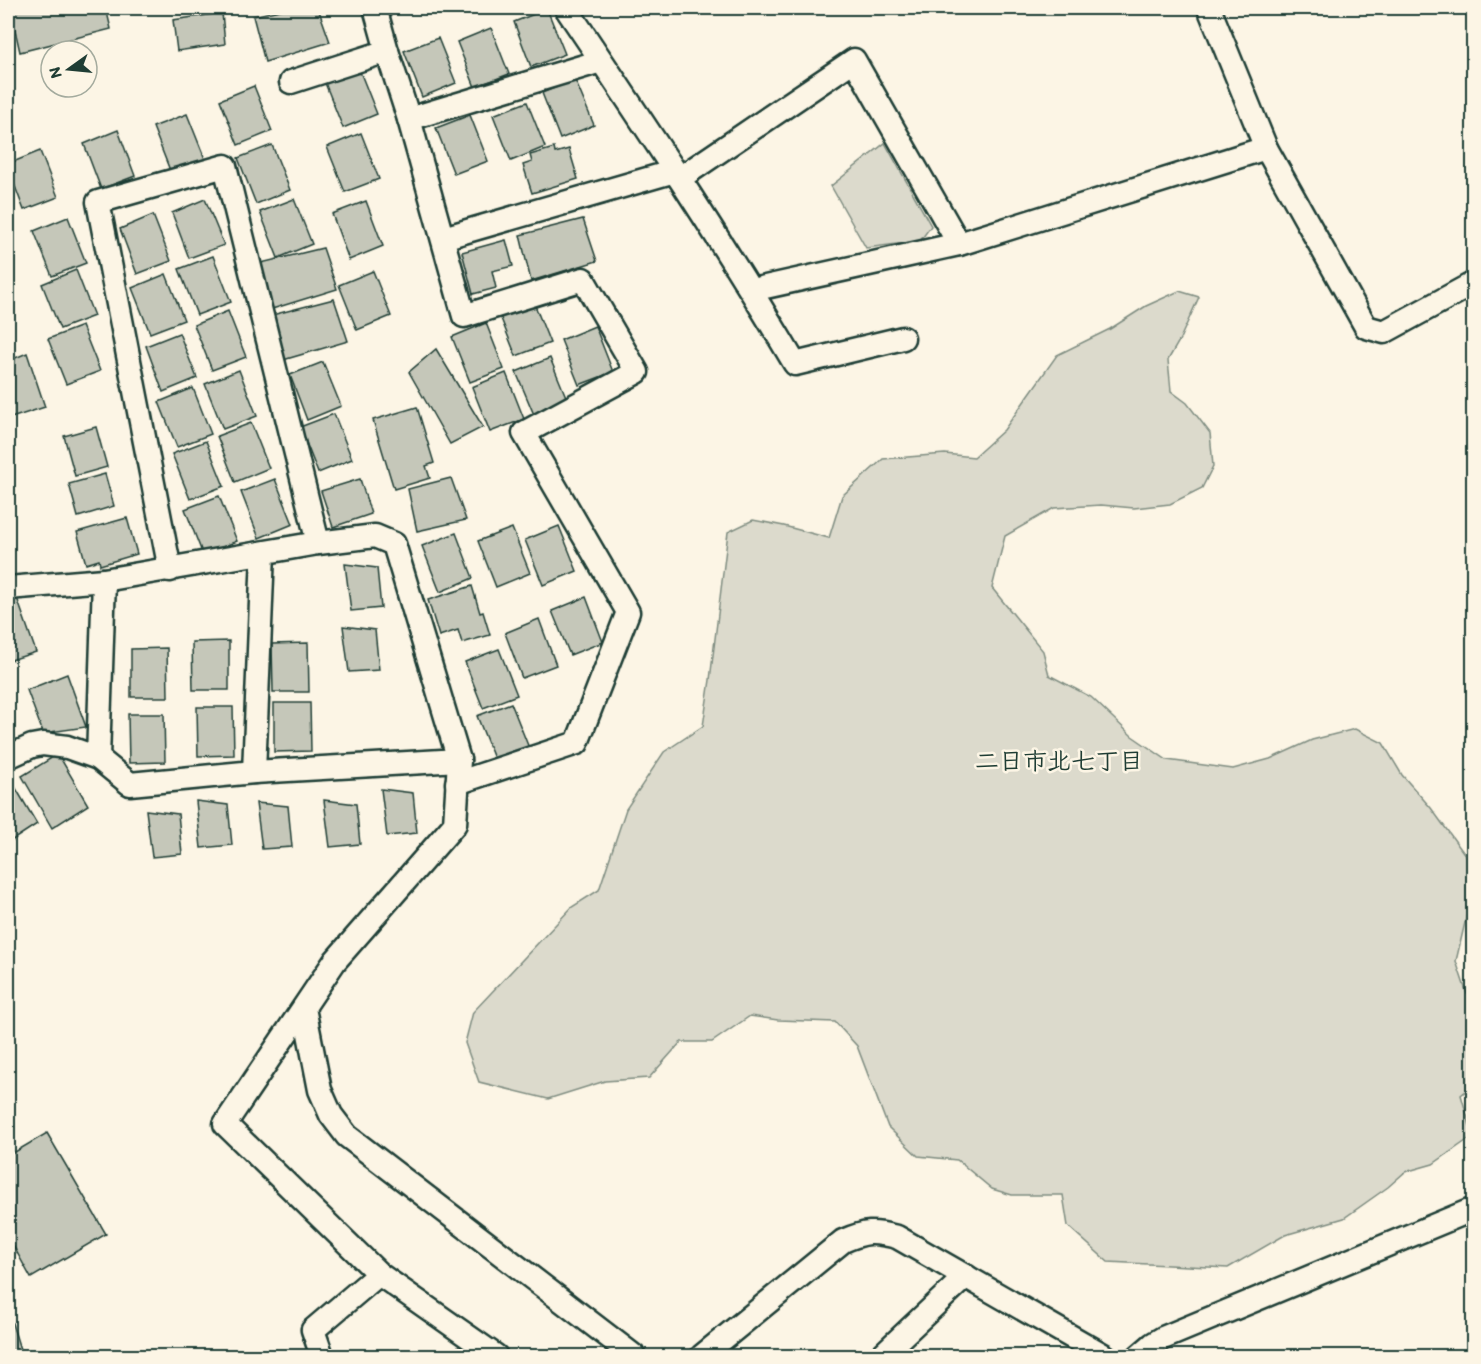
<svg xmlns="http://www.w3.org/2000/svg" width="1481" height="1364" font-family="Itim,'Klee One',sans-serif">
	<rect width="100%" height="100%" fill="#fcf5e5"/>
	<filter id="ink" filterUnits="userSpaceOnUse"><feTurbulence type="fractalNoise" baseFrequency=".0167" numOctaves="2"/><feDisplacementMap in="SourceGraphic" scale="12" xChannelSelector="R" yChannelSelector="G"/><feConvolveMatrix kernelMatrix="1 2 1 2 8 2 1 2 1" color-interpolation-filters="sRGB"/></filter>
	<g filter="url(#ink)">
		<g fill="#dcdacc" stroke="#7e8c80" stroke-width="1.5">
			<path d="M885 143 931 226 920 241 866 248 831 186Z"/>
			<path d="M1179 291 1199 297 1179 341 1168 360 1171 391 1187 403 1210 433 1213 466 1202 488 1170 504 1134 508 1101 505 1054 508 1005 536 992 588 1043 651 1049 675 1091 697 1132 736 1167 760 1233 769 1270 759 1312 740 1355 729 1383 743 1402 775 1431 808 1471 863V897L1456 961 1467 994H1473V1085L1461 1095 1473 1136 1433 1164 1405 1172 1388 1187 1344 1218 1285 1235 1228 1268 1108 1262 1068 1226 1063 1195H1012L992 1189 957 1160 918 1156 888 1127 857 1046 835 1022 778 1020 750 1016 712 1042H681L649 1078 605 1081 548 1099 479 1082 465 1043 473 1012 572 907 599 890 626 809 664 752 703 726 710 680 728 532 753 520 784 526 829 538 842 496 883 459 945 454 974 457 1004 430 1057 355 1110 329 1146 306Z"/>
		</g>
		<g fill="#c5c7b9" stroke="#1f3d34" stroke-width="1.5">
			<path d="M10 8H106L111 29 20 52Z"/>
			<path d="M288 8H318L330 42 265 62 253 16Z"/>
			<path d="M547 9 565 54 531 67 514 22Z"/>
			<path d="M222 13 225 44 177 51 173 20Z"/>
			<path d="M491 28 509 74 475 87 457 42Z"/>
			<path d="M438 38 456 83 422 97 404 51Z"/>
			<path d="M359 69 377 114 343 128 325 83Z"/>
			<path d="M575 80 594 125 560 139 542 93Z"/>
			<path d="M254 86 272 131 238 145 220 100Z"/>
			<path d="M527 102 545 147 511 161 493 115Z"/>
			<path d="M187 114 205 159 171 173 153 127Z"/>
			<path d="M470 115 488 161 454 174 436 128Z"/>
			<path d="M118 130 135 176 101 189 84 144Z"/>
			<path d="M361 133 379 179 345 192 327 147Z"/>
			<path d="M272 145 290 190 256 204 238 158Z"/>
			<path d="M554 148 555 153 569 149 578 179 532 193 523 165 532 162 530 155Z"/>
			<path d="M40 151 58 197 24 210 8 168V164Z"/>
			<path d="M205 199 224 245 189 258 172 213Z"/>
			<path d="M294 199 312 244 278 258 260 212Z"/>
			<path d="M366 201 383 246 349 260 332 214Z"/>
			<path d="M153 215 171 261 137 274 120 229Z"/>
			<path d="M68 217 86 263 52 276 34 231Z"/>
			<path d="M583 219 597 261 531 281 520 235Z"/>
			<path d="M506 240 513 266 492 271 496 288 473 294 462 252Z"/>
			<path d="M323 248 337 289 272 309 261 263Z"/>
			<path d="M213 256 231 302 197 315 179 269Z"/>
			<path d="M76 270 94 316 60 329 42 284Z"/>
			<path d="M373 271 391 316 357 330 339 285Z"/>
			<path d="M166 274 184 320 150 333 132 288Z"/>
			<path d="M532 298 550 343 516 356 498 311Z"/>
			<path d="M334 299 348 341 283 360 272 315Z"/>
			<path d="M228 311 246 357 212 370 194 325Z"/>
			<path d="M486 323 504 369 470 382 452 337Z"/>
			<path d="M82 326 100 371 66 384 48 339Z"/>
			<path d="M595 326 613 372 579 385 561 340Z"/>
			<path d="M179 333 197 378 163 392 146 346Z"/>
			<path d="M436 349 483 427 450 444 409 372Z"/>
			<path d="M27 353 45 407 8 419V361Z"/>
			<path d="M550 358 569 404 535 417 516 372Z"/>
			<path d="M323 362 341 406 307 420 290 375Z"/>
			<path d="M239 370 257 416 223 429 205 384Z"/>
			<path d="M506 373 524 419 490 432 472 387Z"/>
			<path d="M193 388 211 434 177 447 159 402Z"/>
			<path d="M417 407 434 463 426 466 430 478 394 489 373 420Z"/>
			<path d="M334 414 352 459 318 473 300 427Z"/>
			<path d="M251 423 269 468 235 482 217 436Z"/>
			<path d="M96 427 107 467 75 476 64 436Z"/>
			<path d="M206 441 224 486 190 499 172 454Z"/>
			<path d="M105 474 114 506 78 517 69 484Z"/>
			<path d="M451 478 466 520 417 531 408 489Z"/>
			<path d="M275 479 293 524 259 538 241 492Z"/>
			<path d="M360 479 371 514 333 527 321 491Z"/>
			<path d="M219 496 237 541 203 555 185 509Z"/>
			<path d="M127 518 137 554 100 565 99 560 86 564 77 532Z"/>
			<path d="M559 526 577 571 543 585 525 540Z"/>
			<path d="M512 528 530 573 496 587 478 541Z"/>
			<path d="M456 533 473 578 440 592 422 546Z"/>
			<path d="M345 564 377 568 381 608 351 611Z"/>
			<path d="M472 586 480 613 483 612 490 635 462 643 458 630 439 636 428 600Z"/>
			<path d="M586 597 603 642 570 655 552 611Z"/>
			<path d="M17 598 36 652 8 661V602Z"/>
			<path d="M539 619 556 665 522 678 505 633Z"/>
			<path d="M343 626 375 630 379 670 349 672Z"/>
			<path d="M229 641V690H193L192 642Z"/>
			<path d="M308 643 309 692H273L272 644Z"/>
			<path d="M167 648 168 697H131V649Z"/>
			<path d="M499 649 517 695 483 708 465 662Z"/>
			<path d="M67 674 86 727 43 733 27 690Z"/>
			<path d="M274 703H310L311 751 274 752Z"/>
			<path d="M511 703 529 748 495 761 477 716Z"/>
			<path d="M197 707H233L234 755 198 756Z"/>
			<path d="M128 714H164L165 762 129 763Z"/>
			<path d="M58 754 88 805 52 828 22 776Z"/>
			<path d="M8 775 37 824 8 843Z"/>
			<path d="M381 789 413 793 417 833 387 836Z"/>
			<path d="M324 800 356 804 360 844 330 847Z"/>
			<path d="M196 801 228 805 232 845 201 848Z"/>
			<path d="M256 803 288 806 292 847 262 849Z"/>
			<path d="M146 810 178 814 182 854 152 857Z"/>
			<path d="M47 1133 106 1234 31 1278 8 1236V1156Z"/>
			<path d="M8 1310 22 1356H8Z"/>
		</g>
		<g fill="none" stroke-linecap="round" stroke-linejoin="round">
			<g stroke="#1f3d34" stroke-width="27">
				<g id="minor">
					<path d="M375 8 387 51 409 119 464 316 583 279 637 372 524 433 628 612 577 743 457 783"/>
					<path d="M566 8C645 125 723 242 795 364L903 338"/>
					<path d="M1209 8 1266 148 1366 327 1384 332 1474 283"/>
					<path d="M291 82 387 51"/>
					<path d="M409 119 601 61"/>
					<path d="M680 178 854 60 959 244"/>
					<path d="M443 238 675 171"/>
					<path d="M752 290 959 244 1266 148"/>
					<path d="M170 570 98 202 225 166 318 543 375 536 394 544 459 760 455 824 335 961 225 1124 379 1274 496 1356"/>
					<path d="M8 588 104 580 318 543"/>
					<path d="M8 757 32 746 43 744 67 747 98 758 130 784 254 772 459 760"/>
					<path d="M98 758 104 580"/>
					<path d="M254 772 263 553"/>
					<path d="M304 1008 320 1090 331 1115 347 1136 634 1356"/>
					<path d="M322 1356 313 1330 379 1274"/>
					<path d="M702 1356 843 1241C866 1231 873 1231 897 1237L1105 1356"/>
					<path d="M881 1356 966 1276"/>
					<path d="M1139 1356 1153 1344 1163 1338 1474 1209"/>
				</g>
			</g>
			<use href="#minor" stroke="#fcf5e5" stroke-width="22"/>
		</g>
	</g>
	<g text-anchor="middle" stroke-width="5" stroke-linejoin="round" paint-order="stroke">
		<g font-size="24" font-weight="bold" fill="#1f3d34" stroke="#fcf5e5">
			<text x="1059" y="769">二日市北七丁目</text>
		</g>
	</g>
	<rect width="1481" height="1364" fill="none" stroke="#fcf5e5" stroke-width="30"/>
	<rect x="15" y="15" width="1451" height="1334" fill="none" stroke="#1f3d34" stroke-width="2" filter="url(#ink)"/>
	<g transform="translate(69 69) rotate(255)"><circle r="28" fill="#fcf5e5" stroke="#a4ab9e" stroke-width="1.5"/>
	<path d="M0-4.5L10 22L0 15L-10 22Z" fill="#1f3d34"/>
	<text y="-9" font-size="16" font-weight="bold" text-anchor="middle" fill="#1f3d34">N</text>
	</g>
</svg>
